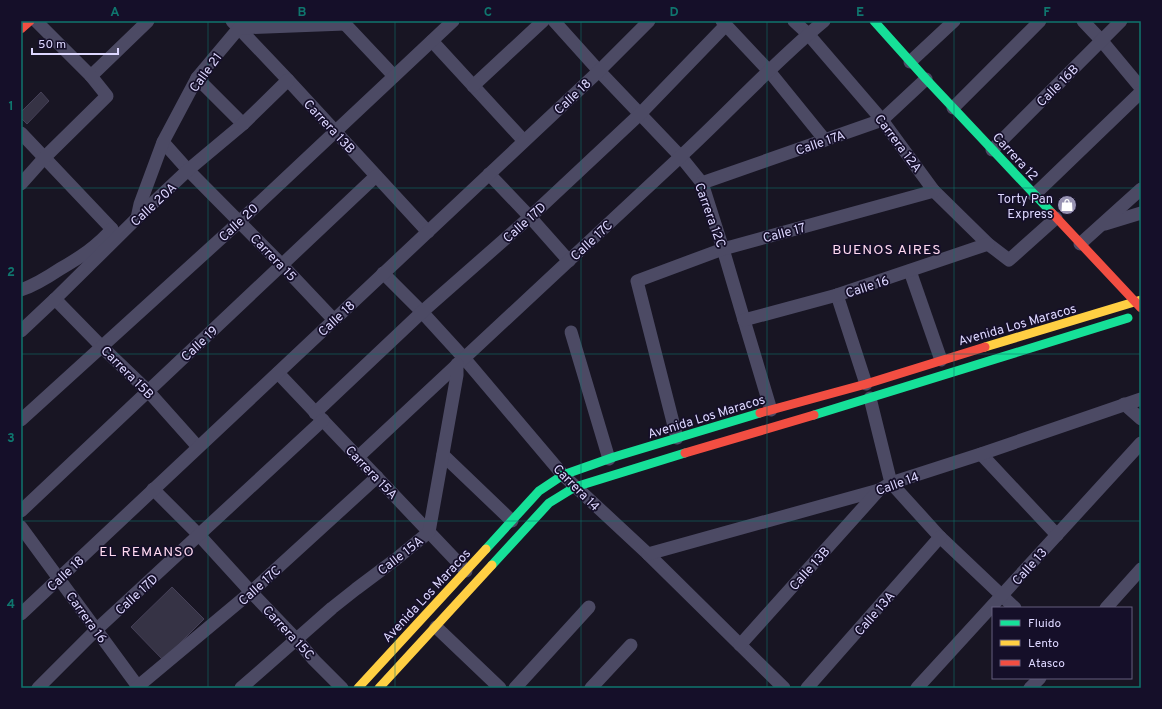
<svg xmlns="http://www.w3.org/2000/svg" width="1162" height="709" font-family="Overpass,sans-serif">
	<rect width="100%" height="100%" fill="#181523"/>
	<g fill="#363345" stroke="#454057">
		<path d="M41 92 49 101 27 124 21 118V112Z"/>
		<path d="M172 587 204 619 163 660 131 627Z"/>
	</g>
	<g fill="none" stroke-linecap="round" stroke-linejoin="round">
		<g stroke="#4c4a64" stroke-width="13">
			<path d="M232 21 288 80 428 232"/>
			<path d="M344 21 345 24 394 76"/>
			<path d="M554 21 599 71 681 157 702 183 723 249 744 320 771 410"/>
			<path d="M722 21 769 71 825 140"/>
			<path d="M794 21 808 34 882 120 934 191 988 244 1009 260 1056 218"/>
			<path d="M1083 21 1101 40 1141 88"/>
			<path d="M432 41 524 141"/>
			<path d="M910 62 954 21"/>
			<path d="M91 76 148 21"/>
			<path d="M197 78 243 124"/>
			<path d="M473 86 543 21"/>
			<path d="M953 108 1040 21"/>
			<path d="M21 133 112 229"/>
			<path d="M163 142 188 170 282 265 334 320"/>
			<path d="M992 150 1121 21"/>
			<path d="M489 174 530 217 569 261"/>
			<path d="M702 183 882 120 926 79"/>
			<path d="M21 184 45 157 107 96 91 76 36 21"/>
			<path d="M1034 195 1141 92"/>
			<path d="M137 218 140 204 163 142 197 78 239 28 345 24"/>
			<path d="M1105 224 1141 213"/>
			<path d="M1080 244 1141 189"/>
			<path d="M910 271 941 360"/>
			<path d="M383 273 422 312 464 358 563 475 648 554 784 688"/>
			<path d="M21 290C35 285 48 277 60 269 79 258 98 246 112 229"/>
			<path d="M837 295 866 384"/>
			<path d="M55 299 102 347 148 391 198 447"/>
			<path d="M744 320 837 295 988 244"/>
			<path d="M21 331 55 299 137 218 188 170 243 124 288 80"/>
			<path d="M571 332 609 459"/>
			<path d="M278 373 466 571"/>
			<path d="M870 398 891 483 940 537 1015 608"/>
			<path d="M1124 404 1141 419"/>
			<path d="M315 413 422 312 530 217 640 114 726 25"/>
			<path d="M21 420 239 222 453 21"/>
			<path d="M677 438 637 281 723 249 934 191"/>
			<path d="M981 454 1057 535"/>
			<path d="M443 455 512 521"/>
			<path d="M358 457C465 357 573 258 679 158 728 113 773 63 824 21"/>
			<path d="M153 489 199 535 251 592 297 640 314 660 342 688"/>
			<path d="M21 511 376 176"/>
			<path d="M21 527 139 688"/>
			<path d="M648 554 879 490 891 483 981 454 1141 399"/>
			<path d="M1106 608 1141 569"/>
			<path d="M21 614 599 71 649 21"/>
			<path d="M436 627 500 688"/>
			<path d="M740 645 879 490"/>
			<path d="M38 688 96 630 323 420"/>
			<path d="M136 688 251 592 377 477"/>
			<path d="M241 688 332 608 356 589 396 559 429 532 457 375V364"/>
			<path d="M515 688 589 607"/>
			<path d="M591 688 631 645"/>
			<path d="M807 688 940 537"/>
			<path d="M917 688 1141 443"/>
			<path d="M1030 688 1040 678"/>
		</g>
		<g stroke="#16e098" stroke-width="9">
			<path d="M874 21 926 79 1052 213"/>
			<path d="M814 415 1128 318"/>
			<path d="M486 549 539 491 563 475 614 457 760 413"/>
			<path d="M492 565 549 503 575 487 685 453"/>
		</g>
		<g stroke="#ffcf43" stroke-width="9">
			<path d="M985 347 1141 300"/>
			<path d="M358 688 486 549"/>
			<path d="M379 688 492 565"/>
		</g>
		<g stroke="#f24e42" stroke-width="9">
			<path d="M21 29 30 21"/>
			<path d="M1052 213 1141 308"/>
			<path d="M760 413 866 384 985 347"/>
			<path d="M685 453 814 415"/>
		</g>
	</g>
	<path fill="none" stroke="#0f766e" stroke-width="1" stroke-opacity="0.55" d="M208 21V688M395 21V688M581 21V688M767 21V688M954 21V688M21 188H1141M21 354H1141M21 521H1141"/>
	<defs>
		<g id="shop-disc" transform="scale(1)"><circle r="9.5" fill="#9893b2" stroke="#150f29"/><path d="M-5-2.5h2.3a2.7 3.5 0 0 1 5.4 0H5L5.5 6h-11ZM-1.5-2.5h3a1.5 2.3 0 0 0-3 0Z" fill="#fff"/></g>
	</defs>
	<g fill-rule="evenodd">
		<use href="#shop-disc" x="1067" y="205"/>
	</g>
	<g text-anchor="middle" stroke-width="3.5" stroke-linejoin="round" paint-order="stroke">
		<g font-size="13" fill="#ddd7ff" stroke="#150f29">
			<text transform="translate(205 72) rotate(-54)" y="5">Calle 21</text>
			<text transform="translate(1057 85) rotate(-45)" y="5">Calle 16B</text>
			<text transform="translate(572 96) rotate(-43)" y="5">Calle 18</text>
			<text transform="translate(330 126) rotate(47)" y="5">Carrera 13B</text>
			<text transform="translate(820 142) rotate(-19)" y="5">Calle 17A</text>
			<text transform="translate(899 143) rotate(53)" y="5">Carrera 12A</text>
			<text transform="translate(1016 156) rotate(47)" y="5">Carrera 12</text>
			<text transform="translate(153 204) rotate(-43)" y="5">Calle 20A</text>
			<text transform="translate(711 215) rotate(70)" y="5">Carrera 12C</text>
			<text transform="translate(238 222) rotate(-43)" y="5">Calle 20</text>
			<text transform="translate(524 222) rotate(-42)" y="5">Calle 17D</text>
			<text transform="translate(784 232) rotate(-15)" y="5">Calle 17</text>
			<text transform="translate(591 240) rotate(-43)" y="5">Calle 17C</text>
			<text transform="translate(274 257) rotate(46)" y="5">Carrera 15</text>
			<text transform="translate(867 286) rotate(-18)" y="5">Calle 16</text>
			<text transform="translate(336 318) rotate(-43)" y="5">Calle 18</text>
			<text transform="translate(1017 324) rotate(-16)" y="5">Avenida Los Maracos</text>
			<text transform="translate(199 343) rotate(-43)" y="5">Calle 19</text>
			<text transform="translate(128 372) rotate(45)" y="5">Carrera 15B</text>
			<text transform="translate(706 416) rotate(-17)" y="5">Avenida Los Maracos</text>
			<text transform="translate(372 472) rotate(46)" y="5">Carrera 15A</text>
			<text transform="translate(897 483) rotate(-20)" y="5">Calle 14</text>
			<text transform="translate(577 487) rotate(45)" y="5">Carrera 14</text>
			<text transform="translate(400 555) rotate(-38)" y="5">Calle 15A</text>
			<text transform="translate(1029 566) rotate(-48)" y="5">Calle 13</text>
			<text transform="translate(809 568) rotate(-48)" y="5">Calle 13B</text>
			<text transform="translate(65 573) rotate(-43)" y="5">Calle 18</text>
			<text transform="translate(259 585) rotate(-42)" y="5">Calle 17C</text>
			<text transform="translate(136 594) rotate(-43)" y="5">Calle 17D</text>
			<text transform="translate(426 595) rotate(-47)" y="5">Avenida Los Maracos</text>
			<text transform="translate(874 613) rotate(-49)" y="5">Calle 13A</text>
			<text transform="translate(87 617) rotate(54)" y="5">Carrera 16</text>
			<text transform="translate(289 632) rotate(47)" y="5">Carrera 15C</text>
		</g>
		<g font-size="13" fill="#ddd7ff" stroke="#150f29" text-anchor="end">
			<text x="1053" y="203">Torty Pan<tspan x="1053" dy="15">Express</tspan></text>
		</g>
		<g font-size="14" letter-spacing="1" fill="#ffd9f0" stroke="#150f29">
			<text x="887" y="254">BUENOS AIRES</text>
			<text x="147" y="556">EL REMANSO</text>
		</g>
	</g>
	<rect width="1162" height="709" fill="none" stroke="#150f29" stroke-width="44"/>
	<rect x="992" y="607" width="140" height="72" fill="#150f29" stroke="#655f7f"/>
	<rect x="1000" y="620" width="20" height="6" fill="#16e098" stroke="#655f7f"/>
	<text x="1028" y="627" font-size="12" fill="#ddd7ff">Fluido</text>
	<rect x="1000" y="640" width="20" height="6" fill="#ffcf43" stroke="#655f7f"/>
	<text x="1028" y="647" font-size="12" fill="#ddd7ff">Lento</text>
	<rect x="1000" y="660" width="20" height="6" fill="#f24e42" stroke="#655f7f"/>
	<text x="1028" y="667" font-size="12" fill="#ddd7ff">Atasco</text>
	<path d="M32 48v6h86v-6" fill="none" stroke="#ddd7ff" stroke-width="2"/>
	<text x="38" y="48" font-size="12" fill="#ddd7ff" stroke="#150f29" stroke-width="3" paint-order="stroke">50 m</text>
	<rect x="22" y="22" width="1118" height="665" fill="none" stroke="#0f766e" stroke-width="1.5"/>
	<g font-size="13" text-anchor="middle" font-weight="bold" fill="#0f766e">
		<text x="115" y="16">A</text>
		<text x="302" y="16">B</text>
		<text x="488" y="16">C</text>
		<text x="674" y="16">D</text>
		<text x="860" y="16">E</text>
		<text x="1047" y="16">F</text>
		<text x="11" y="110">1</text>
		<text x="11" y="276">2</text>
		<text x="11" y="442">3</text>
		<text x="11" y="608">4</text>
	</g>
</svg>
